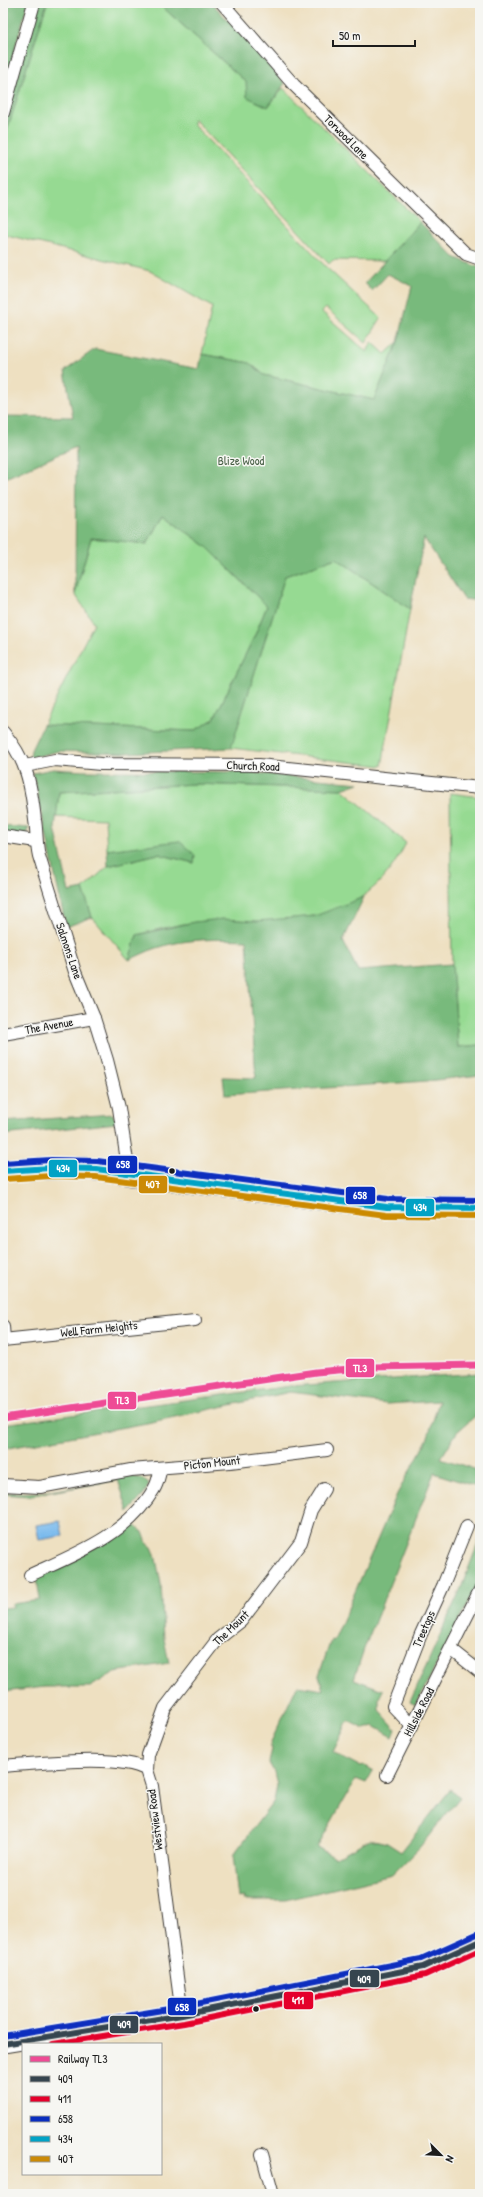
<svg xmlns="http://www.w3.org/2000/svg" width="483" height="2197" font-family="'Patrick Hand',sans-serif">
	<rect width="100%" height="100%" fill="#f6f6f2"/>
	<filter id="ink" filterUnits="userSpaceOnUse"><feTurbulence type="fractalNoise" baseFrequency=".025" numOctaves="2"/><feDisplacementMap in="SourceGraphic" scale="8" xChannelSelector="R" yChannelSelector="G"/><feConvolveMatrix kernelMatrix="1 2 1 2 8 2 1 2 1" color-interpolation-filters="sRGB"/></filter>
	<filter id="wash" filterUnits="userSpaceOnUse"><feTurbulence type="fractalNoise" baseFrequency=".012" numOctaves="4" result="noise"/><feDisplacementMap in="SourceGraphic" scale="16" xChannelSelector="R" yChannelSelector="G"/><feGaussianBlur stdDeviation="0.9" result="paint"/><feColorMatrix in="noise" values="0 0 0 0 0 0 0 0 0 0 0 0 0 0 0 0 0 1.4 0 .05"/><feComposite in="paint" operator="in"/></filter>
	<g filter="url(#wash)">
		<rect width="100%" height="100%" fill="#eee0c1"/>
		<g fill="#96da92" stroke="#597b57">
			<path d="M47 3H158L246 82 268 107 283 88 420 222 385 261 333 260 329 264 194 119 193 124 326 267 381 318 366 343 326 308 322 312 367 352 372 342 385 354 398 342 374 400 264 375 250 363 202 354 212 307 150 271 3 234V143Z"/>
			<path d="M163 514 207 547 267 606 255 635 214 719 194 731 43 725 94 623 75 594 91 538 147 544Z"/>
			<path d="M336 558 410 609 382 766 231 748 285 576Z"/>
			<path d="M194 784 342 789 406 843C374 908 326 920 257 921 245 921 233 919 221 920 192 921 165 927 137 935L129 960 92 917 83 889 108 866 158 854 194 863 179 842 107 850 105 819 56 817 59 792Z"/>
			<path d="M450 793 480 797V1045L458 1047 452 964Z"/>
		</g>
		<g fill="#78ba7c" stroke="#4a6b4c">
			<path d="M3 3H28L3 90Z"/>
			<path d="M39 3H47L3 143V121Z"/>
			<path d="M158 3H212L285 83 268 107 247 97 246 82Z"/>
			<path d="M420 222 454 257 480 268V601L464 599 424 538 410 609 336 558 285 576 231 748 125 753 59 751 30 758 31 750 43 725 194 731 214 719 255 635 267 606 207 547 163 514 147 544 91 538 75 594 76 447 3 479V416L73 417 65 371 95 349 199 369 202 354 250 363 264 375 374 400 398 342 412 286 388 274 372 291 365 283Z"/>
			<path d="M53 769 85 771 245 772 359 783 342 789 194 784 59 792 55 828 69 892 83 889 92 917 66 927 33 773Z"/>
			<path d="M3 826 29 828 26 833 3 839Z"/>
			<path d="M179 841 195 855 194 863 158 854 108 866 107 850Z"/>
			<path d="M364 897 343 941 358 971 452 964 458 1047 480 1045V1075L427 1081 225 1095 223 1077 256 1078 247 940C219 939 185 938 157 948 147 951 138 956 129 960L137 935 194 922 222 919 257 921 315 916Z"/>
			<path d="M113 1114 117 1123 3 1135V1122Z"/>
			<path d="M480 1373V1412L457 1432 441 1458 480 1471V1488L434 1473 364 1649 354 1679 383 1690 379 1698V1710L396 1729 393 1737 374 1726 364 1729 348 1721 333 1752 361 1767 363 1765 373 1771 366 1783 356 1779 317 1847 335 1858 370 1839 387 1843 401 1852 450 1790 460 1797 419 1848 392 1875 286 1900H243L244 1897 238 1898 233 1855 274 1801 277 1785 274 1772 269 1763 272 1749 270 1744 297 1686 323 1690 319 1675 331 1640 334 1641 397 1494 427 1440 439 1401 387 1404 290 1392 147 1423 3 1449V1424L291 1386Z"/>
			<path d="M129 1476 140 1478 148 1482 149 1485 142 1497 127 1513 128 1510 118 1480 28 1496 3 1494V1492C45 1496 87 1484 129 1476Z"/>
			<path d="M134 1525 143 1532 147 1543 152 1547 155 1554 161 1584 164 1639 169 1663 115 1672 90 1687H45L3 1692V1608L13 1607 12 1604 40 1600 37 1580 39 1576Z"/>
			<path d="M480 1538V1579L416 1705 410 1702 461 1588Z"/>
		</g>
		<path fill="#79baed" stroke="#4a6b84" d="M60 1521 63 1536 39 1540 36 1525Z"/>
	</g>
	<g filter="url(#ink)">
		<g fill="none" stroke-linecap="round" stroke-linejoin="round">
			<g stroke="#3c3935" stroke-width="14">
				<g id="street">
					<path d="M222 3 294 85 466 254 480 259"/>
					<path d="M3 113 34 3"/>
					<path d="M3 732C27 760 31 784 35 820 37 832 36 844 39 856L75 972 94 1018 107 1060 119 1108 129 1174"/>
					<path d="M25 766 55 760 101 764 259 765 480 788"/>
					<path d="M3 836 35 841"/>
					<path d="M3 1034 94 1018"/>
					<path d="M3 1326 4 1339"/>
					<path d="M3 1340 195 1320"/>
					<path d="M3 1485 40 1487 131 1470 230 1462 327 1450"/>
					<path d="M30 1575C76 1554 127 1535 154 1489 158 1483 159 1475 161 1468"/>
					<path d="M451 1649 480 1672"/>
					<path d="M412 1726 393 1706 421 1634 443 1586 467 1526"/>
					<path d="M3 1766C37 1764 119 1753 147 1770L152 1786 182 2015"/>
					<path d="M147 1770 148 1755 165 1708 218 1639 241 1621 301 1542 311 1510 324 1489"/>
					<path d="M387 1775 480 1590"/>
					<path d="M262 2154 273 2194"/>
				</g>
			</g>
			<g stroke="#3c3935" stroke-width="19">
				<path id="secondary" d="M3 2044 182 2015 423 1967 480 1941"/>
			</g>
			<g stroke="#3c3935" stroke-width="24">
				<path id="highway" d="M3 1171C49 1168 83 1165 129 1174L387 1207 480 1208"/>
			</g>
			<use href="#street" stroke="#fff" stroke-width="12"/>
			<use href="#secondary" stroke="#fff" stroke-width="17"/>
			<use href="#highway" stroke="#fff" stroke-width="22"/>
			<g stroke="#f6f6f2" stroke-width="9">
				<path id="bus-1" d="M3 2044 182 2015 423 1967 480 1941"/>
			</g>
			<g stroke="#f6f6f2" stroke-width="9">
				<path id="bus-2" d="M53 2044 184 2023 425 1975 480 1950"/>
			</g>
			<g stroke="#f6f6f2" stroke-width="9">
				<g id="bus-3">
					<path d="M3 1163 51 1160 97 1161 388 1199 480 1200"/>
					<path d="M3 2036 181 2007 421 1959 477 1934"/>
				</g>
			</g>
			<g stroke="#f6f6f2" stroke-width="9">
				<path id="bus-4" d="M3 1171 51 1168 96 1169 387 1207 480 1208"/>
			</g>
			<g stroke="#f6f6f2" stroke-width="9">
				<path id="bus-5" d="M4 1179 51 1176 96 1177 386 1215 480 1216"/>
			</g>
			<use href="#bus-1" stroke="#36454f" stroke-width="6"/>
			<use href="#bus-2" stroke="#e4002b" stroke-width="6"/>
			<use href="#bus-3" stroke="#0a2ebe" stroke-width="6"/>
			<use href="#bus-4" stroke="#01a2c5" stroke-width="6"/>
			<use href="#bus-5" stroke="#cb8a06" stroke-width="6"/>
			<g stroke="#f6f6f2" stroke-width="10">
				<path id="rail-1" d="M3 1418 316 1372 372 1367 480 1365"/>
			</g>
			<use href="#rail-1" stroke="#ee4b95" stroke-width="7"/>
		</g>
	</g>
	<g fill="#1c1c1c" stroke="#f6f6f2" stroke-width="1.5">
		<circle cx="172" cy="1171" r="3.5"/>
		<circle cx="256" cy="2009" r="3.5"/>
	</g>
	<g text-anchor="middle" stroke-width="3" stroke-linejoin="round" paint-order="stroke">
		<g font-size="12" fill="#1c1c1c" stroke="#f6f6f2">
			<text transform="translate(346 137) rotate(45)" y="4">Torwood Lane</text>
			<text transform="translate(253 766) rotate(2)" y="4">Church Road</text>
			<text transform="translate(69 951) rotate(71)" y="4">Salmons Lane</text>
			<text transform="translate(49 1026) rotate(-10)" y="4">The Avenue</text>
			<text transform="translate(99 1329) rotate(-6)" y="4">Well Farm Heights</text>
			<text transform="translate(212 1463) rotate(-6)" y="4">Picton Mount</text>
			<text transform="translate(231 1628) rotate(-44)" y="4">The Mount</text>
			<text transform="translate(424 1629) rotate(-66)" y="4">Treetops</text>
			<text transform="translate(419 1712) rotate(-63)" y="4">Hillside Road</text>
			<text transform="translate(155 1820) rotate(-97)" y="4">Westview Road</text>
		</g>
		<g font-size="12" fill="#475e45" stroke="#f6f6f2">
			<text x="241" y="465">Blize Wood</text>
		</g>
	</g>
	<g stroke="#f6f6f2" stroke-width="1.5">
		<rect x="107" y="1155" width="31" height="19" rx="4" fill="#0a2ebe"/>
		<rect x="48" y="1159" width="30" height="19" rx="4" fill="#01a2c5"/>
		<rect x="138" y="1175" width="30" height="19" rx="4" fill="#cb8a06"/>
		<rect x="345" y="1186" width="31" height="19" rx="4" fill="#0a2ebe"/>
		<rect x="405" y="1198" width="30" height="19" rx="4" fill="#01a2c5"/>
		<rect x="345" y="1358" width="30" height="20" rx="4" fill="#ee4b95"/>
		<rect x="107" y="1391" width="30" height="19" rx="4" fill="#ee4b95"/>
		<rect x="349" y="1969" width="31" height="19" rx="4" fill="#36454f"/>
		<rect x="283" y="1991" width="31" height="19" rx="4" fill="#e4002b"/>
		<rect x="167" y="1997" width="30" height="19" rx="4" fill="#0a2ebe"/>
		<rect x="109" y="2015" width="30" height="19" rx="4" fill="#36454f"/>
	</g>
	<g font-size="11" text-anchor="middle" font-weight="bold" fill="#fff">
		<text x="123" y="1168">658</text>
		<text x="63" y="1172">434</text>
		<text x="153" y="1188">407</text>
		<text x="360" y="1199">658</text>
		<text x="420" y="1211">434</text>
		<text x="360" y="1372">TL3</text>
		<text x="122" y="1404">TL3</text>
		<text x="364" y="1983">409</text>
		<text x="298" y="2004">411</text>
		<text x="182" y="2011">658</text>
		<text x="124" y="2028">409</text>
	</g>
	<rect width="483" height="2197" fill="none" stroke="#f6f6f2" stroke-width="16"/>
	<rect x="22" y="2043" width="140" height="132" fill="#f6f6f2" stroke="#9f9f9c"/>
	<rect x="30" y="2056" width="20" height="6" fill="#ee4b95" stroke="#9f9f9c"/>
	<text x="58" y="2063" font-size="12" fill="#1c1c1c">Railway TL3</text>
	<rect x="30" y="2076" width="20" height="6" fill="#36454f" stroke="#9f9f9c"/>
	<text x="58" y="2083" font-size="12" fill="#1c1c1c">409</text>
	<rect x="30" y="2096" width="20" height="6" fill="#e4002b" stroke="#9f9f9c"/>
	<text x="58" y="2103" font-size="12" fill="#1c1c1c">411</text>
	<rect x="30" y="2116" width="20" height="6" fill="#0a2ebe" stroke="#9f9f9c"/>
	<text x="58" y="2123" font-size="12" fill="#1c1c1c">658</text>
	<rect x="30" y="2136" width="20" height="6" fill="#01a2c5" stroke="#9f9f9c"/>
	<text x="58" y="2143" font-size="12" fill="#1c1c1c">434</text>
	<rect x="30" y="2156" width="20" height="6" fill="#cb8a06" stroke="#9f9f9c"/>
	<text x="58" y="2163" font-size="12" fill="#1c1c1c">407</text>
	<g transform="translate(441 2155) rotate(114)" stroke="#f6f6f2" stroke-width="3" paint-order="stroke">
	<path d="M0-3L7 15L0 10L-7 15Z" fill="#1c1c1c"/>
	<text y="-6" font-size="11" font-weight="bold" text-anchor="middle" fill="#1c1c1c">N</text>
	</g>
	<path d="M333 40v6h82v-6" fill="none" stroke="#1c1c1c" stroke-width="2"/>
	<text x="339" y="40" font-size="12" fill="#1c1c1c" stroke="#f6f6f2" stroke-width="3" paint-order="stroke">50 m</text>
</svg>
